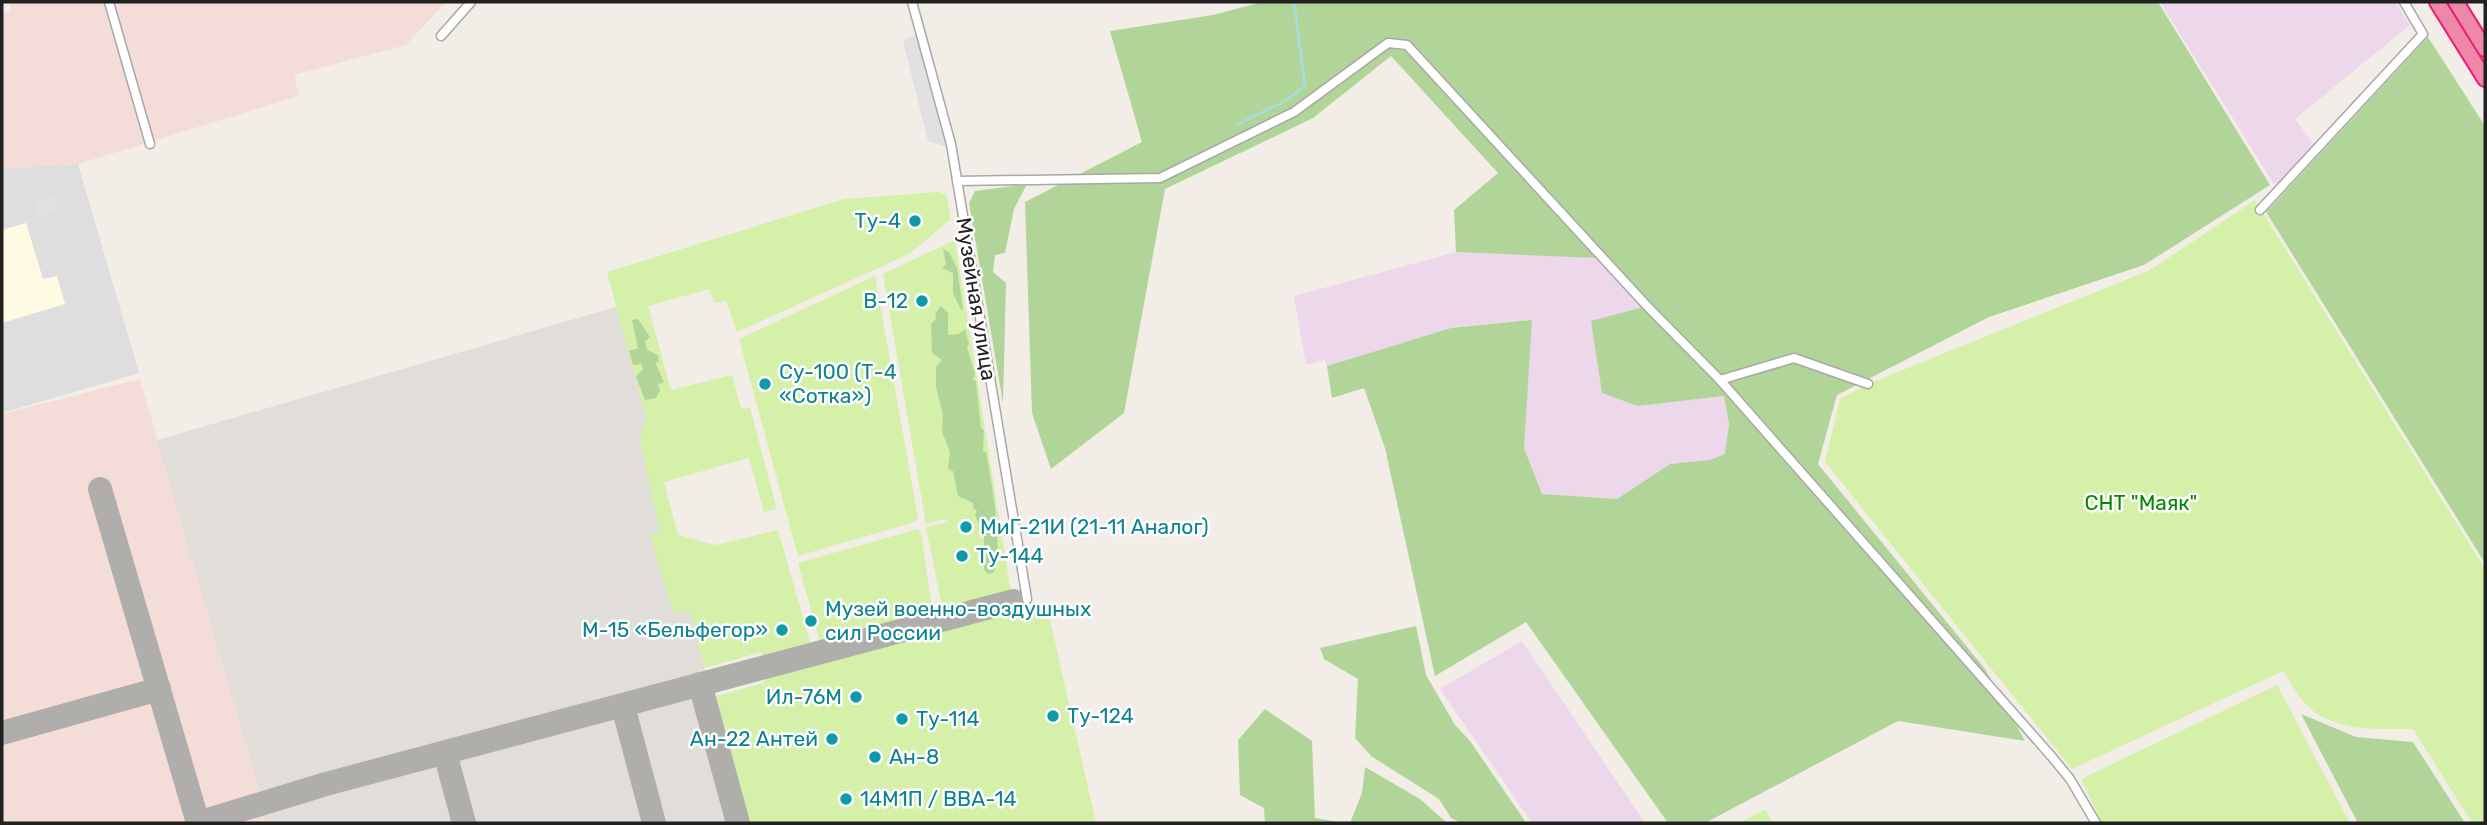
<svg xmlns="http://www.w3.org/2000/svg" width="2487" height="825" font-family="Rubik,sans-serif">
	<rect width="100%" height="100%" fill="#f2ede7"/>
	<path fill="#dfdede" d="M78 164 139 373 2 413V168Z"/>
	<g fill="#ecd8ea">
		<path d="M2160 2H2395L2410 25 2295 119 2316 147 2285 179 2274 184Z"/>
		<path d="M1456 252 1597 257 1644 307 1638 406 1724 396 1729 424 1726 454 1710 460 1670 464 1617 499 1541 494 1524 448 1531 320 1451 328 1327 366 1325 360 1306 365 1294 296Z"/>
		<path d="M1522 641 1645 823H1532L1440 689Z"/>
	</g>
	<path fill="#fffbe3" d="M26 223 43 279 57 276 65 304 2 323V230Z"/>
	<g fill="#f4ddd9">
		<path d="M9 2H446L406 45 294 75 299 96 78 164 2 168V14L11 11Z"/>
		<path d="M140 379 263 803 264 823H2V414Z"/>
	</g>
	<path fill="#e1ddd8" d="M616 307 647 417 640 440 661 532 651 536 674 614 689 609 746 823H264L263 803 157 440Z"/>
	<g fill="#d5f0a9">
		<path d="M938 192 946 194 951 219 909 254 737 332 726 301 715 303 709 289 648 306 671 390 732 375 741 409 750 408 777 509 764 512 749 458 664 482 678 535 716 545 778 530 811 645 764 659 761 652 705 668 689 610 674 614 650 535 660 532 640 440 646 417 607 272 844 199Z"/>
		<path d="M2255 200 2485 569V823H2472L2413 729C2378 729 2330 732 2305 703 2296 693 2290 681 2283 671L2072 769 1825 462 1840 399 1868 384 2150 270Z"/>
		<path d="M955 240 1011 593 943 612 926 527 948 522 946 519 926 524 883 274Z"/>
		<path d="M875 276 918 518 915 522 798 556 739 339Z"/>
		<path d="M918 529 921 533 933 615 820 642 798 563Z"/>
		<path d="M1014 609 1015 614 1048 611 1096 823H746L713 697 763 683 768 675Z"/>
		<path d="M2277 685 2350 823H2102L2081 779Z"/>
		<path d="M1765 809 1773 823H1740Z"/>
	</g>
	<g fill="#b1d598">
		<path d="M1262 2H2158L2270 185 2144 265 1989 317 1837 395 1818 464 1985 669 2025 741 1898 721 1705 823H1668L1526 622 1435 676 1385 448 1364 388 1332 398 1327 366 1451 328 1532 320 1524 448 1542 494 1617 499 1670 464 1710 460 1725 454 1729 424 1724 396 1638 406 1602 393 1591 321 1644 307 1597 258 1456 252 1454 210 1498 173 1391 56 1313 118 1165 189 1124 413 1051 469 1032 413 1025 202 1142 142 1110 31 1213 15Z"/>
		<path d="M2428 37 2485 126V563L2266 212Z"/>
		<path d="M1027 184 1014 209 1005 253 995 255 993 272 1006 283 1003 403 969 203 975 191Z"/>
		<path d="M943 249 949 252 957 268 963 309 961 310 953 293V273L942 268 946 264Z"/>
		<path d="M941 306 948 313V335L959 334 965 329 969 344 967 347 975 374 973 380 976 381 981 428 984 430 983 452H986C992 483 1003 543 994 572L989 574 984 570V537L975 515 977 511 973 508V503L958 496 953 471 948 469 950 452 942 432 943 414 936 387V367L942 360 932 353 931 324 936 319 935 314Z"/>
		<path d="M638 319 650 337 645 341 647 350 658 355 659 362H655L664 382 658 385 660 391 656 398 645 400 636 377 643 369 641 364 633 365 629 351 638 348 632 320Z"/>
		<path d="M1416 626 1426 675 1455 725 1470 741 1525 821 1522 823H1461L1451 818 1439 799 1371 756 1355 738 1358 679 1324 659 1320 648Z"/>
		<path d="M1265 709 1312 741 1315 818 1345 823H1265L1264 808 1240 795 1238 740Z"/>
		<path d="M2301 714 2356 737 2413 742 2465 823H2358Z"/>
		<path d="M1365 767 1420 799 1447 823H1350L1362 793Z"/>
	</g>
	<g fill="#e1e1e1">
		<path d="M917 34 942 123 947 147 928 141 903 41Z"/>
		<path d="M54 195 59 211 39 217 35 201Z"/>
	</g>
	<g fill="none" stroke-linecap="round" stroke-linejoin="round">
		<path stroke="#a4dde3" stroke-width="2.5" d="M1238 124 1285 101 1305 86 1294 2"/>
		<g stroke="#b0aeab" stroke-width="24">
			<path d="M100 489 198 823 326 784 1013 601"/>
			<path d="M700 684 738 823"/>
			<path d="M623 706 654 823"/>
			<path d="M2 733 159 689"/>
			<path d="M445 753 464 823"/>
		</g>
		<g stroke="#a8a8a8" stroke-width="11">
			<g id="street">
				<path d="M109 2 150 144"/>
				<path d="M912 2 951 144 1027 599"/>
				<path d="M441 36 471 2"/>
				<path d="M957 181 1160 178 1294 112 1388 43 1407 45 1647 306 1720 380 2052 757 2070 779 2096 823"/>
				<path d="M2260 210 2423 34 2404 2"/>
				<path d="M1720 380 1794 358 1868 384"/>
			</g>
		</g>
		<g stroke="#ec187b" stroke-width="18">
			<g id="highway">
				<path d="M2437 2 2485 79"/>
				<path d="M2456 2 2485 49"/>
			</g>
		</g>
		<use href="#street" stroke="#fff" stroke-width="8"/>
		<use href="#highway" stroke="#ef88a8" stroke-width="14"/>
	</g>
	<g fill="#0f9aa8" stroke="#fff" stroke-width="2.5">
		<circle cx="915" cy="221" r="7"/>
		<circle cx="922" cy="301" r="7"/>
		<circle cx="765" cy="384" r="7"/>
		<circle cx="966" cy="527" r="7"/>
		<circle cx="962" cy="556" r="7"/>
		<circle cx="811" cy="621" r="7"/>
		<circle cx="782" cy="630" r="7"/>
		<circle cx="856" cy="697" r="7"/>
		<circle cx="1053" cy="716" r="7"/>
		<circle cx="902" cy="719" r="7"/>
		<circle cx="832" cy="739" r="7"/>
		<circle cx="875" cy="757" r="7"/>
		<circle cx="846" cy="799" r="7"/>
	</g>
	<g text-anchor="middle" stroke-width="5" stroke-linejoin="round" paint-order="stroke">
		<g font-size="21" fill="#0d838f" stroke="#fff" text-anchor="start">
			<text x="901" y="228" text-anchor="end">Ту-4</text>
			<text x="908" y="308" text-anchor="end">В-12</text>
			<text x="779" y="379">Су-100 (Т-4<tspan x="779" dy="24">«Сотка»)</tspan></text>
			<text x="980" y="534">МиГ-21И (21-11 Аналог)</text>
			<text x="976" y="563">Ту-144</text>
			<text x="825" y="616">Музей военно-воздушных<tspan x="825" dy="24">сил России</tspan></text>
			<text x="768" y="637" text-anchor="end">М-15 «Бельфегор»</text>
			<text x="842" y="704" text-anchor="end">Ил-76М</text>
			<text x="1067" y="723">Ту-124</text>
			<text x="916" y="726">Ту-114</text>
			<text x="818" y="746" text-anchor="end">Ан-22 Антей</text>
			<text x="889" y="764">Ан-8</text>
			<text x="860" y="806">14М1П / ВВА-14</text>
		</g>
		<g font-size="21" fill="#212121" stroke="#fff">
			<text transform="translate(976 299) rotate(81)" y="7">Музейная улица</text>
		</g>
		<g font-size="21" fill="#088602" stroke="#fff">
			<text x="2141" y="510">СНТ "Маяк"</text>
		</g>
	</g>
	<rect width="2487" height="825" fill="none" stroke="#212121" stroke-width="7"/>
</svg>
